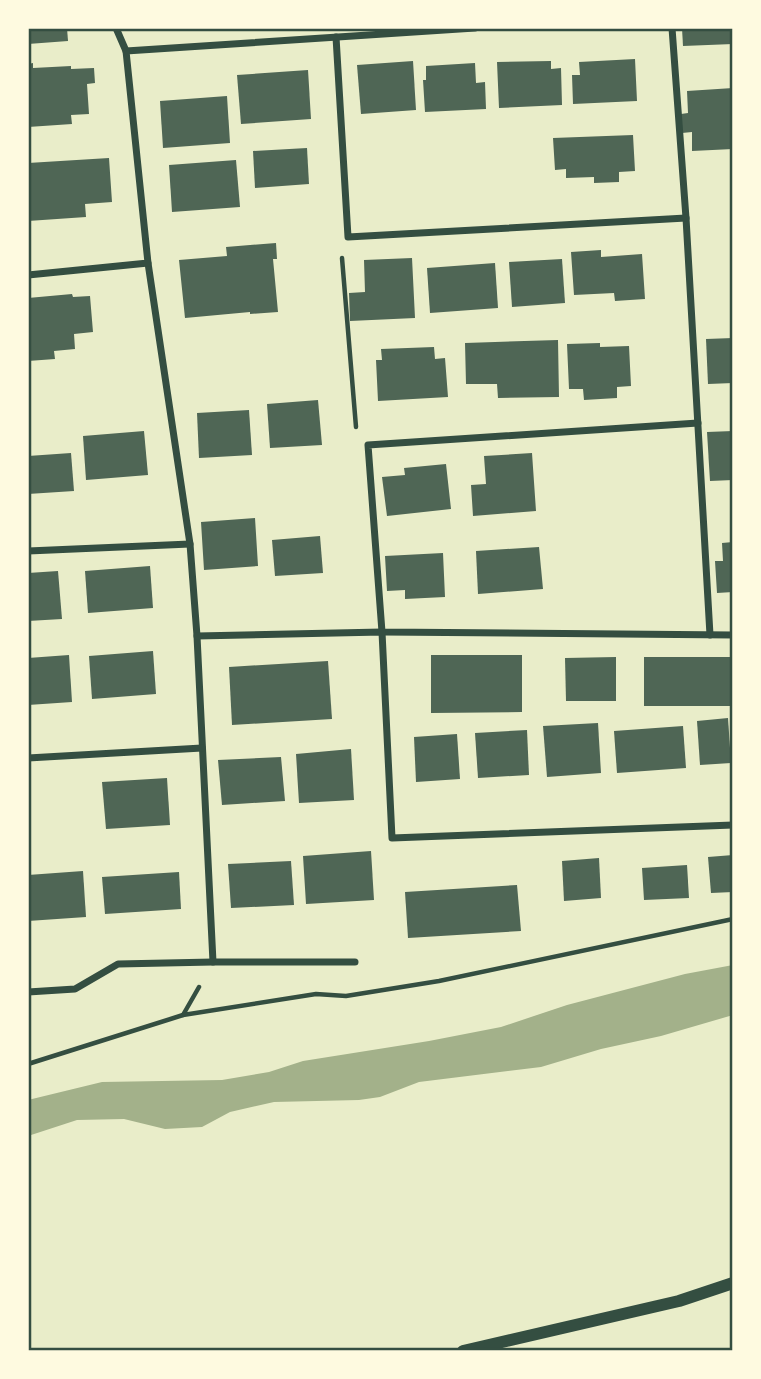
<svg xmlns="http://www.w3.org/2000/svg" width="761" height="1379" font-family="Overpass,sans-serif">
	<rect width="100%" height="100%" fill="#e9edc9"/>
	<path fill="#a3b18a" d="M733 965V1015L661 1036 601 1049 541 1067 419 1082 380 1097 359 1100 274 1102 230 1112 202 1127 165 1129 124 1119 77 1120 28 1136V1100L102 1082 222 1080 269 1072 303 1061 429 1041 501 1027 567 1005 685 974Z"/>
	<g fill="#4f6655">
		<path d="M28 28H67L68 41 28 44Z"/>
		<path d="M682 28H733V44L683 46Z"/>
		<path d="M635 59 637 101 573 104 572 75H580L579 62Z"/>
		<path d="M413 61 416 110 361 114 357 65Z"/>
		<path d="M551 61V69L561 68 562 105 499 108 497 62Z"/>
		<path d="M33 63V68L71 66V69L94 68 95 83 87 84 89 114 71 115 72 124 28 127V64Z"/>
		<path d="M475 63 476 83 485 82 486 109 425 112 423 80H426V66Z"/>
		<path d="M308 70 311 119 241 124 237 75Z"/>
		<path d="M733 88V149L692 151V132L682 133 681 114 688 113 687 91Z"/>
		<path d="M227 96 230 143 163 148 160 101Z"/>
		<path d="M633 135 635 171 619 172V182L594 183V177L566 178V169L555 170 553 138Z"/>
		<path d="M307 148 309 184 255 188 253 151Z"/>
		<path d="M109 158 112 202 85 204 86 217 28 221V163Z"/>
		<path d="M236 160 240 207 172 212 169 165Z"/>
		<path d="M276 243 277 259H273L278 312 250 314V312L185 318 179 260 227 256 226 247Z"/>
		<path d="M601 250V257L642 254 645 299 615 301 614 293 574 295 571 252Z"/>
		<path d="M412 258 415 318 350 321 349 293 365 292 364 260Z"/>
		<path d="M562 259 565 303 512 307 509 262Z"/>
		<path d="M495 263 498 308 430 313 427 268Z"/>
		<path d="M72 294 73 297 90 296 93 332 74 334 75 349 54 351 55 359 28 361V298Z"/>
		<path d="M733 338V383L708 384 706 339Z"/>
		<path d="M558 340 559 397 498 398 497 384H466L465 343Z"/>
		<path d="M600 343V347L629 346 631 386 617 387V398L584 400 583 389H569L567 344Z"/>
		<path d="M434 347 435 359 445 358 448 397 378 401 376 360H382L381 349Z"/>
		<path d="M318 400 322 445 270 448 267 404Z"/>
		<path d="M249 410 252 455 199 458 197 413Z"/>
		<path d="M144 431 148 475 86 480 83 436Z"/>
		<path d="M733 431V480L710 481 707 432Z"/>
		<path d="M71 453 74 491 28 494V456Z"/>
		<path d="M532 453 536 511 473 516 471 485 486 484 484 456Z"/>
		<path d="M446 464 451 509 387 516 382 477 405 475 404 468Z"/>
		<path d="M255 518 258 566 204 570 201 522Z"/>
		<path d="M320 536 323 573 275 576 272 540Z"/>
		<path d="M733 542V592L717 593 715 561H723L722 543Z"/>
		<path d="M539 547 543 589 478 594 476 551Z"/>
		<path d="M443 553 445 597 405 599V590L387 591 385 556Z"/>
		<path d="M150 566 153 608 88 613 85 571Z"/>
		<path d="M58 571 62 619 28 621V573Z"/>
		<path d="M153 651 156 694 92 699 89 656Z"/>
		<path d="M69 655 72 702 28 705V658Z"/>
		<path d="M431 655H522V712L431 713Z"/>
		<path d="M616 657V701H566L565 658Z"/>
		<rect x="644" y="657" width="89" height="49"/>
		<path d="M328 661 332 719 232 725 229 667Z"/>
		<path d="M728 718 731 763 700 765 697 721Z"/>
		<path d="M598 723 601 773 547 777 543 726Z"/>
		<path d="M683 726 686 768 617 773 614 731Z"/>
		<path d="M527 730 529 775 478 778 475 733Z"/>
		<path d="M457 734 460 779 416 782 414 737Z"/>
		<path d="M351 749 354 800 299 803 296 754Z"/>
		<path d="M281 757 285 801 222 805 218 760Z"/>
		<path d="M167 778 170 825 106 829 102 782Z"/>
		<path d="M371 851 374 900 306 904 303 856Z"/>
		<path d="M733 855V892L711 893 708 857Z"/>
		<path d="M599 858 601 898 564 901 562 861Z"/>
		<path d="M291 861 294 905 231 908 228 864Z"/>
		<path d="M687 865 689 898 644 900 642 868Z"/>
		<path d="M83 871 86 917 28 921V875Z"/>
		<path d="M179 872 181 909 105 914 102 877Z"/>
		<path d="M517 885 521 931 408 938 405 892Z"/>
	</g>
	<g fill="none" stroke-linecap="round" stroke-linejoin="round">
		<g stroke="#344e41" stroke-width="4.5">
			<path d="M342 258 356 427"/>
			<path d="M183 1015 199 987"/>
			<path d="M28 1064 183 1015 316 994 346 996 439 981 733 919"/>
		</g>
		<g stroke="#344e41" stroke-width="7">
			<path d="M672 28 686 218 710 635"/>
			<path d="M336 37 348 237 686 218"/>
			<path d="M126 51 475 28"/>
			<path d="M148 263 190 544 197 636 213 962"/>
			<path d="M28 275 148 263 126 51 116 28"/>
			<path d="M698 423 368 445 382 632 733 635"/>
			<path d="M28 551 190 544"/>
			<path d="M197 636 382 632 392 838 733 825"/>
			<path d="M28 758 202 748"/>
			<path d="M28 992 75 989 118 964 213 962H355"/>
		</g>
		<path stroke="#344e41" stroke-width="12" d="M463 1351 679 1301 733 1283"/>
	</g>
	<rect width="761" height="1379" fill="none" stroke="#fefae0" stroke-width="60"/>
	<rect x="30" y="30" width="701" height="1319" fill="none" stroke="#344e41" stroke-width="2.5"/>
</svg>
